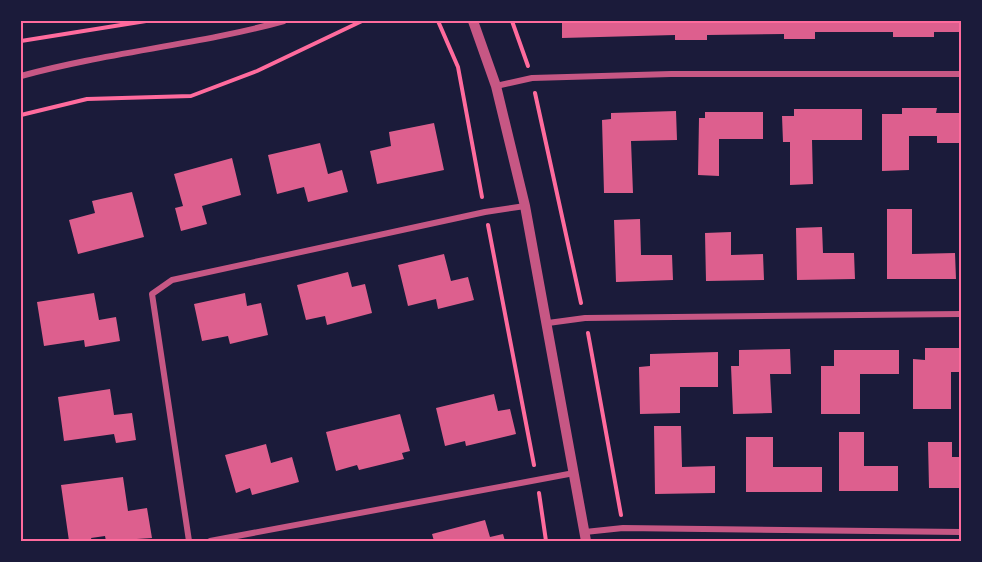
<svg xmlns="http://www.w3.org/2000/svg" width="982" height="562" font-family="'DM Sans',sans-serif">
	<rect width="100%" height="100%" fill="#1b1b3a"/>
	<g fill="#dd5f8e">
		<path d="M562 21H961V32H934V37H893V32H815V39H784V34L707 35V40H675V35L562 38Z"/>
		<path d="M902 108H937L936 113H961V143H937V136H909V170L882 171V114H902Z"/>
		<path d="M794 109H862V140H812L813 184 790 185V142H783L782 116H794Z"/>
		<path d="M676 111 677 140 631 141 633 193H604L602 120 611 119V113Z"/>
		<path d="M705 112H763V139H719V176L698 175 699 118H705Z"/>
		<path d="M434 123 444 170 377 184 370 151 391 146 389 132Z"/>
		<path d="M320 143 328 174 342 170 348 192 308 202 304 187 277 194 268 155Z"/>
		<path d="M232 158 241 195 202 206 207 224 181 231 175 208 183 206 174 174Z"/>
		<path d="M132 192 144 237 78 254 69 220 95 213 92 201Z"/>
		<path d="M887 209H912V254L955 253 956 279H887Z"/>
		<path d="M640 219 641 255H672L673 280 616 282 614 220Z"/>
		<path d="M822 227 823 253H854L855 279 797 280 796 228Z"/>
		<path d="M731 232V255L763 254 764 280 706 281 705 233Z"/>
		<path d="M444 254 451 281 468 277 474 300 438 309 436 299 408 306 398 265Z"/>
		<path d="M348 272 352 287 365 284 372 313 327 325 325 316 306 320 297 285Z"/>
		<path d="M94 293 99 320 116 317 120 341 85 347 84 340 44 346 37 302Z"/>
		<path d="M245 293 247 306 261 303 268 335 230 344 228 336 202 341 194 304Z"/>
		<path d="M925 348H961V372H951V409H913V359L925 360Z"/>
		<path d="M790 349 791 374H770L772 413 733 414 731 366H739V350Z"/>
		<path d="M834 350H899V374H860V414H821V366H834Z"/>
		<path d="M718 352V387H680V413L640 414 639 367 650 366V354Z"/>
		<path d="M110 389 114 415 132 413 136 440 116 443 114 434 64 441 58 397Z"/>
		<path d="M494 394 498 411 510 409 516 434 466 446 465 441 445 446 436 408Z"/>
		<path d="M400 414 410 451 402 453 404 459 359 470 357 465 336 471 326 432Z"/>
		<path d="M654 426H681L682 467 715 466V493L655 494Z"/>
		<path d="M839 432H864V466H898V491H839Z"/>
		<path d="M746 437H773V467H822V492H746Z"/>
		<path d="M928 442H952V457H961V488H929Z"/>
		<path d="M266 444 271 463 292 457 299 482 252 495 250 488 236 493 225 455Z"/>
		<path d="M123 477 128 511 147 508 152 538 106 541 105 536 91 538 92 541H69L61 485Z"/>
		<path d="M485 520 490 537 503 534 505 541H434L432 534Z"/>
	</g>
	<g fill="none" stroke-linecap="round" stroke-linejoin="round">
		<g stroke="#ff6b9d" stroke-width="4">
			<path d="M438 21 458 67 482 197"/>
			<path d="M512 21 528 66"/>
			<path d="M21 41 146 21"/>
			<path d="M535 93 581 303"/>
			<path d="M21 115 87 99 191 96 257 71 362 21"/>
			<path d="M488 225 534 465"/>
			<path d="M588 333 621 515"/>
			<path d="M539 493 546 541"/>
		</g>
		<g stroke="#c65784" stroke-width="6">
			<path d="M21 76C108 52 198 45 284 21"/>
			<path d="M496 86 532 78 671 74H961"/>
			<path d="M548 323 585 318 961 314"/>
			<path d="M585 532 623 528 961 532"/>
			<path d="M189 541 152 294 172 280 485 212 525 206"/>
			<path d="M210 541 574 473"/>
		</g>
		<path stroke="#c65784" stroke-width="10" d="M473 21 496 86 525 206 586 541"/>
	</g>
	<rect width="982" height="562" fill="none" stroke="#1b1b3a" stroke-width="45"/>
	<rect x="22" y="22" width="938" height="518" fill="none" stroke="#ff6b9d" stroke-width="2"/>
</svg>
